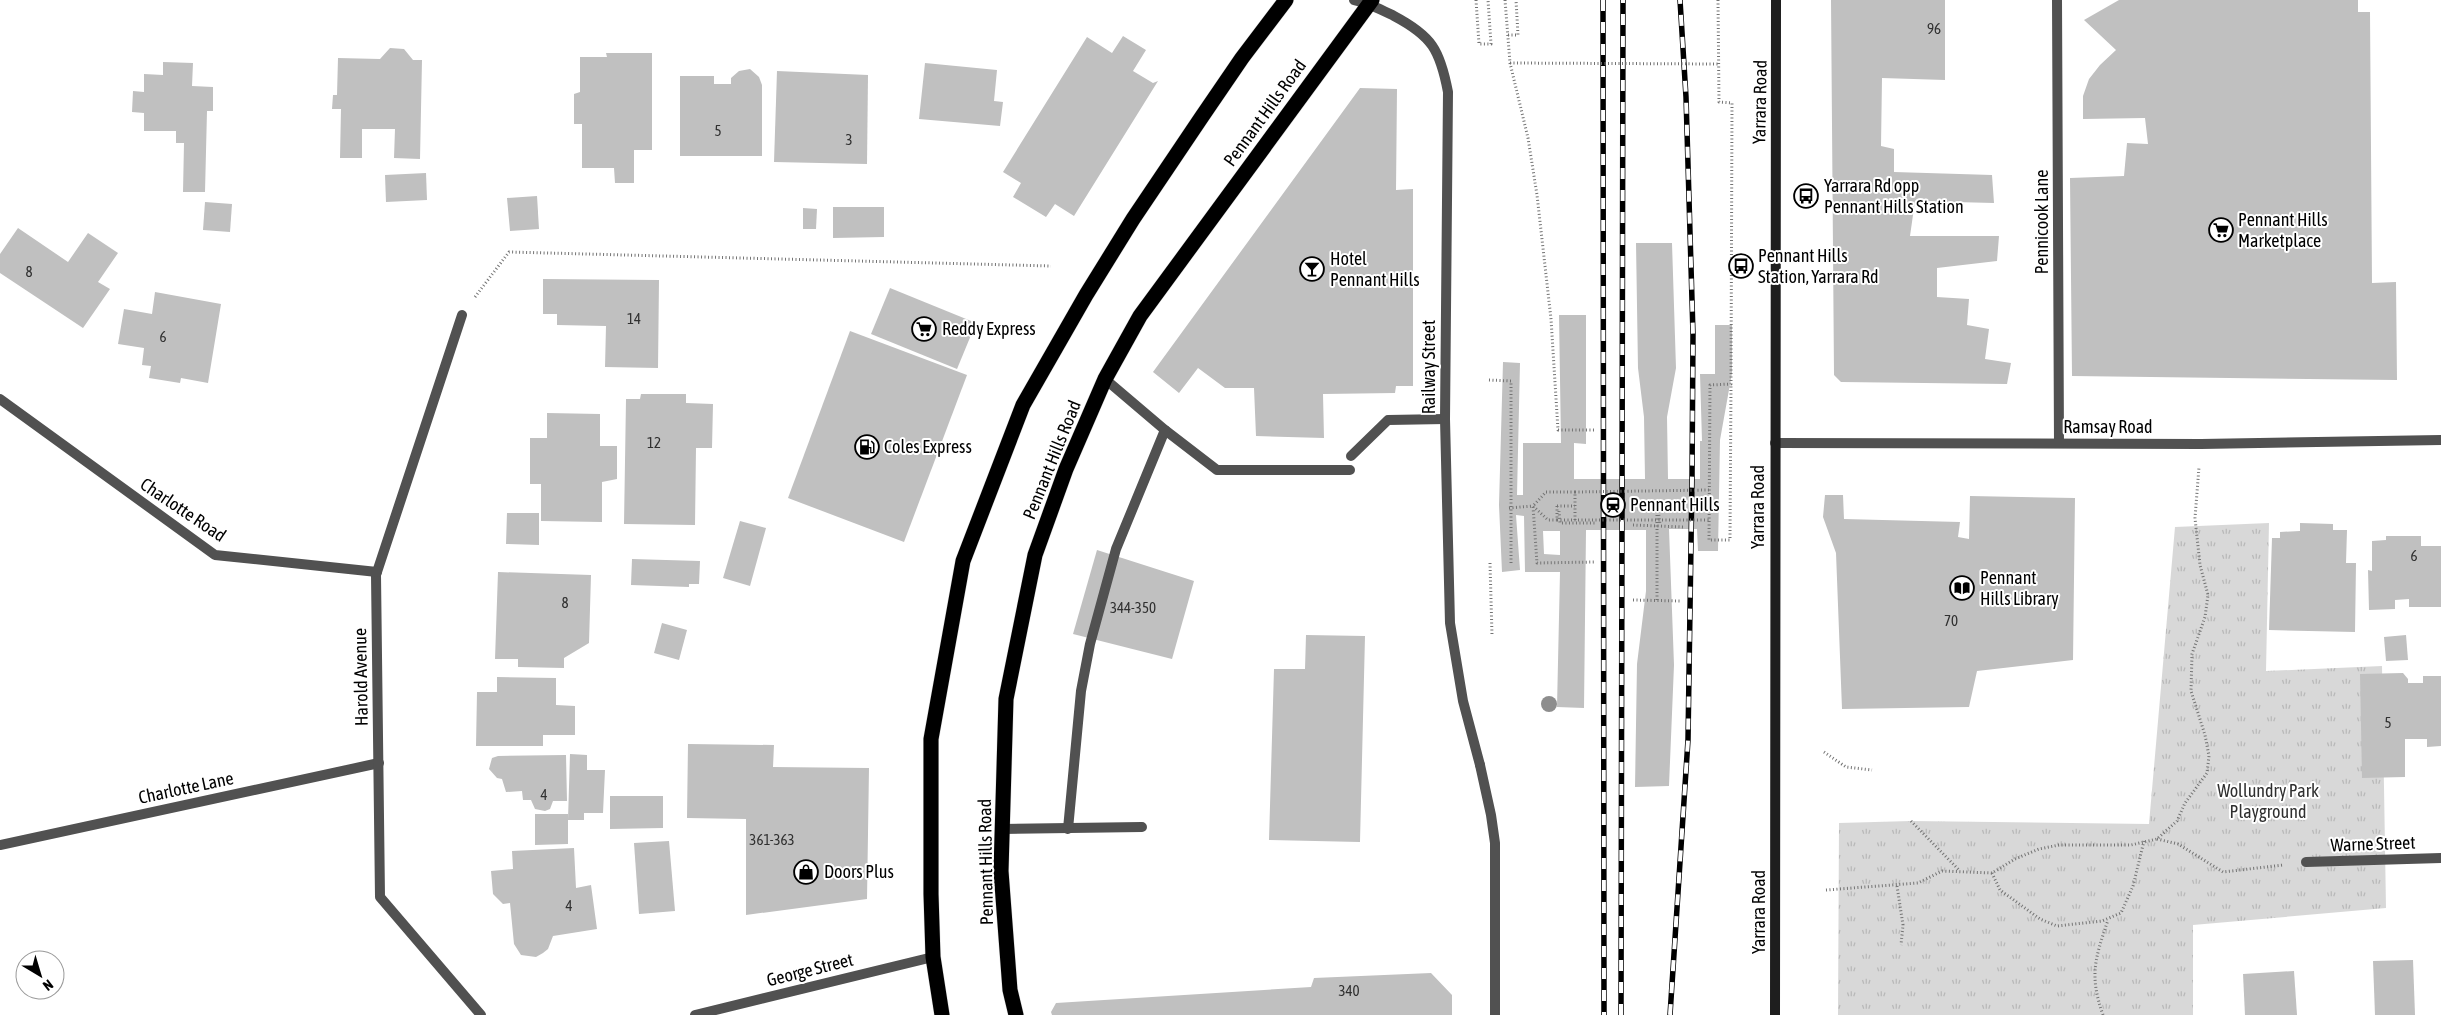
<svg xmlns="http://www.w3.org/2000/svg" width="2441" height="1015" font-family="'Asap Condensed',sans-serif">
	<defs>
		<pattern id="park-tufts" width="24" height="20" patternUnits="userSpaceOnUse" patternTransform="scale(1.25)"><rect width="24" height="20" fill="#d8d8d8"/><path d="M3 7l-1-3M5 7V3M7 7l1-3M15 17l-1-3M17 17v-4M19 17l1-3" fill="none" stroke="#b8b8b8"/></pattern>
	</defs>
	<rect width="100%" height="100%" fill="#fff"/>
	<path fill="url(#park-tufts)" d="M2269 523 2266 671 2382 666 2386 908 2193 925V1015H1838L1839 823 1911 821 2149 824 2175 527Z"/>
	<g fill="#c0c0c0" fill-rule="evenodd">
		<path d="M1831 0H1945V80L1882 78 1881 146 1894 149V172L1992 175 1994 203 1915 201 1910 236H1999L1997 261 1937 268V297L1969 299 1967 325 1989 329 1985 359 2011 363 2007 384 1841 382 1834 375Z"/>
		<path d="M2119 0H2358V12H2370L2372 283 2396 282 2397 380 2072 376 2070 178 2124 176 2127 143 2148 144 2145 118 2083 119V96L2089 79 2100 65 2116 50 2084 20Z"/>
		<path d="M1123 36 1146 50 1133 71 1153 83 1158 81 1074 216 1055 204 1046 217 1013 197 1021 183 1003 172 1087 37 1112 53Z"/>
		<path d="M390 48 404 49 413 60H422L420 159 394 158 395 129H362V158H340L341 109H332L333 95H337L338 58 380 59Z"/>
		<path d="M606 53H652V150H634V183H615L614 168H582V124H574V94L580 92V57H607Z"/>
		<path d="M163 62 193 63 192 86 213 87V111H207L205 192H183L184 143H176V131H144V113L132 112 133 91 144 92V74L163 75Z"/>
		<path d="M925 63 997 70 994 101 1003 102 1000 126 919 119Z"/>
		<path d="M750 69 759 77 762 85V156H680V76H714V84H731V78L739 71Z"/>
		<path d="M777 71 868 75 867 164 774 162Z"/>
		<path d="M1360 88 1397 89 1396 190 1413 189V386H1396L1395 393 1323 394 1324 438 1256 436 1254 388H1225L1198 368 1179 393 1153 372Z"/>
		<path d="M426 173 427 200 386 202 385 175Z"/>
		<path d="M537 196 539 229 510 231 507 198Z"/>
		<path d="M205 202 232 204 230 232 203 230Z"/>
		<path d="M833 207H884V237L833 238Z"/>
		<path d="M803 208 817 209 816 229H803Z"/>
		<path d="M18 228 68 262 88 233 118 253 98 282 110 289 83 328 0 273V254Z"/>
		<path d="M1636 243H1672L1676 368 1667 417 1668 479H1700V441H1702L1700 374H1715V325H1732V373L1720 440 1718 551H1698L1697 529H1669L1674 665 1669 786 1635 787 1637 664 1646 591V530H1586L1584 708 1557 707 1560 572H1525L1524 516 1516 515 1520 570 1502 572 1499 505 1503 362 1520 363 1517 495H1523V443H1561L1559 315H1586V444L1574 443V479H1645L1644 417 1638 368ZM1543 531H1560V555L1544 554Z"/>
		<path d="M543 279 659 280 658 368 605 367 606 326 557 325V314H543Z"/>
		<path d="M890 288 976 323 957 369 871 334Z"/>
		<path d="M155 292 221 304 208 383 181 378 180 383 149 378 151 366 142 365 144 348 118 344 124 309 152 314Z"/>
		<path d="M850 331 967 375 904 542 788 498Z"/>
		<path d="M641 394H686V403L713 404 712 448H696L695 525 624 524 626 399H640Z"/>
		<path d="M547 413 600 414V446H617V479L602 482V522L541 521V484H530V438H547Z"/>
		<path d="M1825 495H1843L1844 519 1960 522 1958 537 1969 539 1970 496 2075 498 2073 660 1977 671 1969 707 1842 709 1836 553 1823 517Z"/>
		<path d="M507 513H539V545L506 544Z"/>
		<path d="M740 521 766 528 750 586 723 578Z"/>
		<path d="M2300 523 2333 524V530H2347L2346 563H2356L2355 632 2269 630 2272 538H2280V532L2300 531Z"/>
		<path d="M2386 536H2421V546H2441V607H2409V599L2395 600V609L2369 610 2368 570 2372 571V541L2386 540Z"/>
		<path d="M1097 550 1194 581 1172 659 1073 634Z"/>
		<path d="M632 559 700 561 699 584H689V587L631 585Z"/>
		<path d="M498 572 591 575 589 643 564 658V668L518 667V659H495Z"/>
		<path d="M662 623 687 630 679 660 654 653Z"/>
		<path d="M1306 635 1365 636 1360 842 1269 840 1274 669H1305Z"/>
		<path d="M2406 635 2408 660 2386 661 2384 637Z"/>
		<path d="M2403 673 2408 679V683H2423V676H2441V746L2427 747V739H2405V777L2362 778 2360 674Z"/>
		<path d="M497 677 556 678V705L575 706V735H543V746H476L477 692H497Z"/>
		<path d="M688 744 774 745 773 767 869 768 867 899 746 915V819L687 818Z"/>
		<path d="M570 754 587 755V770H605L603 813H584V820H568Z"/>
		<path d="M566 755 567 801H553L550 809 545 811 535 809 531 800H523L522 791 506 792 502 779 497 778 489 769 492 758 498 756Z"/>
		<path d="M610 796H663V828L610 829Z"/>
		<path d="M535 814H568V844L535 845Z"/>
		<path d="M669 841 675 911 639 914 634 843Z"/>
		<path d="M574 848 576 888 591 885 597 929 553 936 548 949 543 953 536 957 521 955 514 944 510 903 503 904 493 894 491 871 513 869 512 851Z"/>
		<path d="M2413 960 2415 1015H2375L2373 961Z"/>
		<path d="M2294 971 2297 1015H2245L2243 974Z"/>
		<path d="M1431 973 1452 995V1015H1052L1051 1012 1056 1003 1311 987 1314 978Z"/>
	</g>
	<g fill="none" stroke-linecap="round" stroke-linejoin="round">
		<g stroke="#dbdbdb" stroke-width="16">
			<g id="highway">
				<path d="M942 1015 933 957 931 894V739L963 561 1023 405 1086 295 1133 219 1201 118 1242 58 1286 0"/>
				<path d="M1016 1015 1010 990 1001 871 1006 699 1035 555 1066 469 1105 379 1140 316 1372 0"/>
			</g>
		</g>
		<g stroke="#737373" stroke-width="3" stroke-dasharray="1 2.5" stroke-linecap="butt">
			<path d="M1476 0 1479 44H1491L1488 0"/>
			<path d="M1505 0 1510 63 1528 138 1537 195 1551 319 1558 430H1594"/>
			<path d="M1718 0 1719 102 1732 103 1731 384 1710 385 1709 540H1730L1731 384"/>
			<path d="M1508 35H1518L1516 0"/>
			<path d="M475 297 509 252 1051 266"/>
			<path d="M1489 380 1511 381V563"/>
			<path d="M1557 506H1575"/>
			<path d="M1509 508 1533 506 1548 520H1557V506"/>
			<path d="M1658 508 1660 525"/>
			<path d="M1559 511 1560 523H1595"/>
			<path d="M1575 520V492H1546L1533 506 1537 563 1594 562"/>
			<path d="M1633 525 1683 527"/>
			<path d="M1490 563 1492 635"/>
			<path d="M1633 600 1681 601"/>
			<path d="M1657 600V505"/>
			<path d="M1824 752 1846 767 1872 770"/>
			<path d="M1911 821 1960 871"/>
			<path d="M2157 839 2178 844 2223 872 2283 865"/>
			<path d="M1992 873 2000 890 2040 919 2057 926 2102 921 2121 913 2133 886 2144 841"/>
			<path d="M1897 886 1903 925 1901 945"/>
			<path d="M1826 890 1918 883 1942 871 1992 873 2015 859 2039 849 2059 845H2131L2157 839 2177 821 2185 803 2207 773 2209 756 2205 735 2191 691 2192 654 2205 617 2208 595 2200 565 2195 518 2199 467"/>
			<path d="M2103 1015C2089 975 2095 959 2108 920"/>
		</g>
		<g stroke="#515151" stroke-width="10">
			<path d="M2057 0 2059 443"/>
			<path d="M1105 379 1165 430 1217 470H1350"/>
			<path d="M1351 456 1388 420 1445 419"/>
			<path d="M1480 765 1491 815 1495 843V1015"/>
			<path d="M1002 829 1142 827"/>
			<path d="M1068 829 1081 691 1090 644 1116 549 1165 430"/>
			<path d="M0 845 379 763"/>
		</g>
		<g stroke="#515151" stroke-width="10">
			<path d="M1354 0C1369 3 1380 9 1394 16 1432 36 1440 50 1448 92L1445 419 1450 623 1463 701 1480 765"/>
			<path d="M462 315 376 575 380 897 481 1015"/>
			<path d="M0 399 215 555 377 572"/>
			<path d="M1775 443 2201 444 2441 440"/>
			<path d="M2306 862 2441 858"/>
			<path d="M695 1015 933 957"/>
		</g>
		<path stroke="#1e1e1e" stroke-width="10" d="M1775 1015 1776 0"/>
		<use href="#highway" stroke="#000" stroke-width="15"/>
		<g stroke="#000" stroke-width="5.5">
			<g id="rail">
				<path d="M1603 0 1604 1015"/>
				<path d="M1621 1015 1623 0"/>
				<path d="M1670 1015 1688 740 1692 479 1693 334 1686 97 1680 0"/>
			</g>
		</g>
		<use href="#rail" stroke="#fff" stroke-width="4" stroke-dasharray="11" stroke-linecap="butt"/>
		<g stroke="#737373" stroke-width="3" stroke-dasharray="1 2.5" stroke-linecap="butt">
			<path d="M1510 63 1718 64"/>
			<path d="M1575 492 1709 490"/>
			<path d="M1557 520H1709"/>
		</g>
	</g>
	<circle fill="#8d8d8d" cx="1549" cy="704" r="8"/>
	<defs>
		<g id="bus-ring" transform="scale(1.25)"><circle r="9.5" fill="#fff" stroke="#000" stroke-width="1.5"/><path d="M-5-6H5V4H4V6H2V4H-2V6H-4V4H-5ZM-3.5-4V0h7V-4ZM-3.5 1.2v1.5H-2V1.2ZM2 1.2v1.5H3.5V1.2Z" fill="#000"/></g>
		<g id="supermarket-ring" transform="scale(1.25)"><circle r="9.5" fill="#fff" stroke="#000" stroke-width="1.5"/><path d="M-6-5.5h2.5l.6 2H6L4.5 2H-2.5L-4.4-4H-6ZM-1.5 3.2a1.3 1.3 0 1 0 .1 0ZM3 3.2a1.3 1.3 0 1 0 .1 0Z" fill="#000"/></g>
		<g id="bar-ring" transform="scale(1.25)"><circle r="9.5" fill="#fff" stroke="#000" stroke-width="1.5"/><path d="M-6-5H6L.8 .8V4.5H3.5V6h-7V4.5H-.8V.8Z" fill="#000"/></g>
		<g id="fuel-ring" transform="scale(1.25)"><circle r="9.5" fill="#fff" stroke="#000" stroke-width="1.5"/><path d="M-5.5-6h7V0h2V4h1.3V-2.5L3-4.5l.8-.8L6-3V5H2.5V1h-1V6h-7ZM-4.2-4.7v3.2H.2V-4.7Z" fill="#000"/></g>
		<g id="station-ring" transform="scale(1.25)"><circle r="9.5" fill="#fff" stroke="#000" stroke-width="1.5"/><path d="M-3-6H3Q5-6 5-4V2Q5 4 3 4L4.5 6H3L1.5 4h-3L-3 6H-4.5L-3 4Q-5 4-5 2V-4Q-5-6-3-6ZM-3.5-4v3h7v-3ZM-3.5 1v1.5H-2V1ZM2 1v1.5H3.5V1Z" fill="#000"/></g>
		<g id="library-ring" transform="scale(1.25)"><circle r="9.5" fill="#fff" stroke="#000" stroke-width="1.5"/><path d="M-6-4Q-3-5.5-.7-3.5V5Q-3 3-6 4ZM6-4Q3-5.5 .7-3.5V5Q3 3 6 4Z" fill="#000"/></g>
		<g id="shop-ring" transform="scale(1.25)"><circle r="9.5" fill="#fff" stroke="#000" stroke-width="1.5"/><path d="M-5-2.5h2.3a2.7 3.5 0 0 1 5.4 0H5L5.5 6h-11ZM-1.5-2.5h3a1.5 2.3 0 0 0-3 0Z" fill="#000"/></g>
	</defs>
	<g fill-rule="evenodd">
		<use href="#bus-ring" x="1806" y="196"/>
		<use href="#supermarket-ring" x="2221" y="230"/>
		<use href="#bus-ring" x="1741" y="266"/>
		<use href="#bar-ring" x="1312" y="269"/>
		<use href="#supermarket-ring" x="924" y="329"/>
		<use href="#fuel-ring" x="867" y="447"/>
		<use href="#station-ring" x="1613" y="505"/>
		<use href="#library-ring" x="1962" y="588"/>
		<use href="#shop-ring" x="806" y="872"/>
	</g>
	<g text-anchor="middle" stroke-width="4" stroke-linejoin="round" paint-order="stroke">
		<g font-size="15" fill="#303030">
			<text x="1934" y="34">96</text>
			<text x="718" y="136">5</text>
			<text x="849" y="145">3</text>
			<text x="29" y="277">8</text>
			<text x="634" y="324">14</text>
			<text x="163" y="342">6</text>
			<text x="654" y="448">12</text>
			<text x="2414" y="561">6</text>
			<text x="565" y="608">8</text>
			<text x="1133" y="613">344-350</text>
			<text x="1951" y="626">70</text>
			<text x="2388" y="728">5</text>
			<text x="544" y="800">4</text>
			<text x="772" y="845">361-363</text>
			<text x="569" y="911">4</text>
			<text x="1349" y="996">340</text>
		</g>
		<g font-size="18" fill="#000" stroke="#fff">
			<text transform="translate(1760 102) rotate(-89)" y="6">Yarrara Road</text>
			<text transform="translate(1265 113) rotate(-54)" y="6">Pennant Hills Road</text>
			<text transform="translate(2042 222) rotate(-90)" y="6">Pennicook Lane</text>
			<text transform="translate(1429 367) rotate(-90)" y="6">Railway Street</text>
			<text x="2108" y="433">Ramsay Road</text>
			<text transform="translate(1052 460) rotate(-68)" y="6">Pennant Hills Road</text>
			<text transform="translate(1758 507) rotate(-90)" y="6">Yarrara Road</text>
			<text transform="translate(183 510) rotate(34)" y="6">Charlotte Road</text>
			<text transform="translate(361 677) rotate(-91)" y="6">Harold Avenue</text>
			<text transform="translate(186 788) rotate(-12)" y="6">Charlotte Lane</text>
			<text transform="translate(2373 844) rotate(-2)" y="6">Warne Street</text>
			<text transform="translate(986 862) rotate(-91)" y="6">Pennant Hills Road</text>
			<text transform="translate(1759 912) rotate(-90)" y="6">Yarrara Road</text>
			<text transform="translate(810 970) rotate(-14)" y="6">George Street</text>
		</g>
		<g font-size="18" fill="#000" stroke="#fff" text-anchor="start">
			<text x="1824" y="192">Yarrara Rd opp<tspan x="1824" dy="21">Pennant Hills Station</tspan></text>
			<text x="2238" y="226">Pennant Hills<tspan x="2238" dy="21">Marketplace</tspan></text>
			<text x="1758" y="262">Pennant Hills<tspan x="1758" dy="21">Station, Yarrara Rd</tspan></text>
			<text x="1330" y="265">Hotel<tspan x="1330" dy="21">Pennant Hills</tspan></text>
			<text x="942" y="335">Reddy Express</text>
			<text x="884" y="453">Coles Express</text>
			<text x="1630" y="511">Pennant Hills</text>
			<text x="1980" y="584">Pennant<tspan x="1980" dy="21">Hills Library</tspan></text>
			<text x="824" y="878">Doors Plus</text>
		</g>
		<g font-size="18" fill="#2f2f2f" stroke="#fff">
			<text x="2268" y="797">Wollundry Park<tspan x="2268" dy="21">Playground</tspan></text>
		</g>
	</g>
	<g transform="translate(40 975) rotate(142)"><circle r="24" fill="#ffffff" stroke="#999999"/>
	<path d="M0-4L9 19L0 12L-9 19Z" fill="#000000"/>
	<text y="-8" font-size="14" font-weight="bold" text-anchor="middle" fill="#000000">N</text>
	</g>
</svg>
